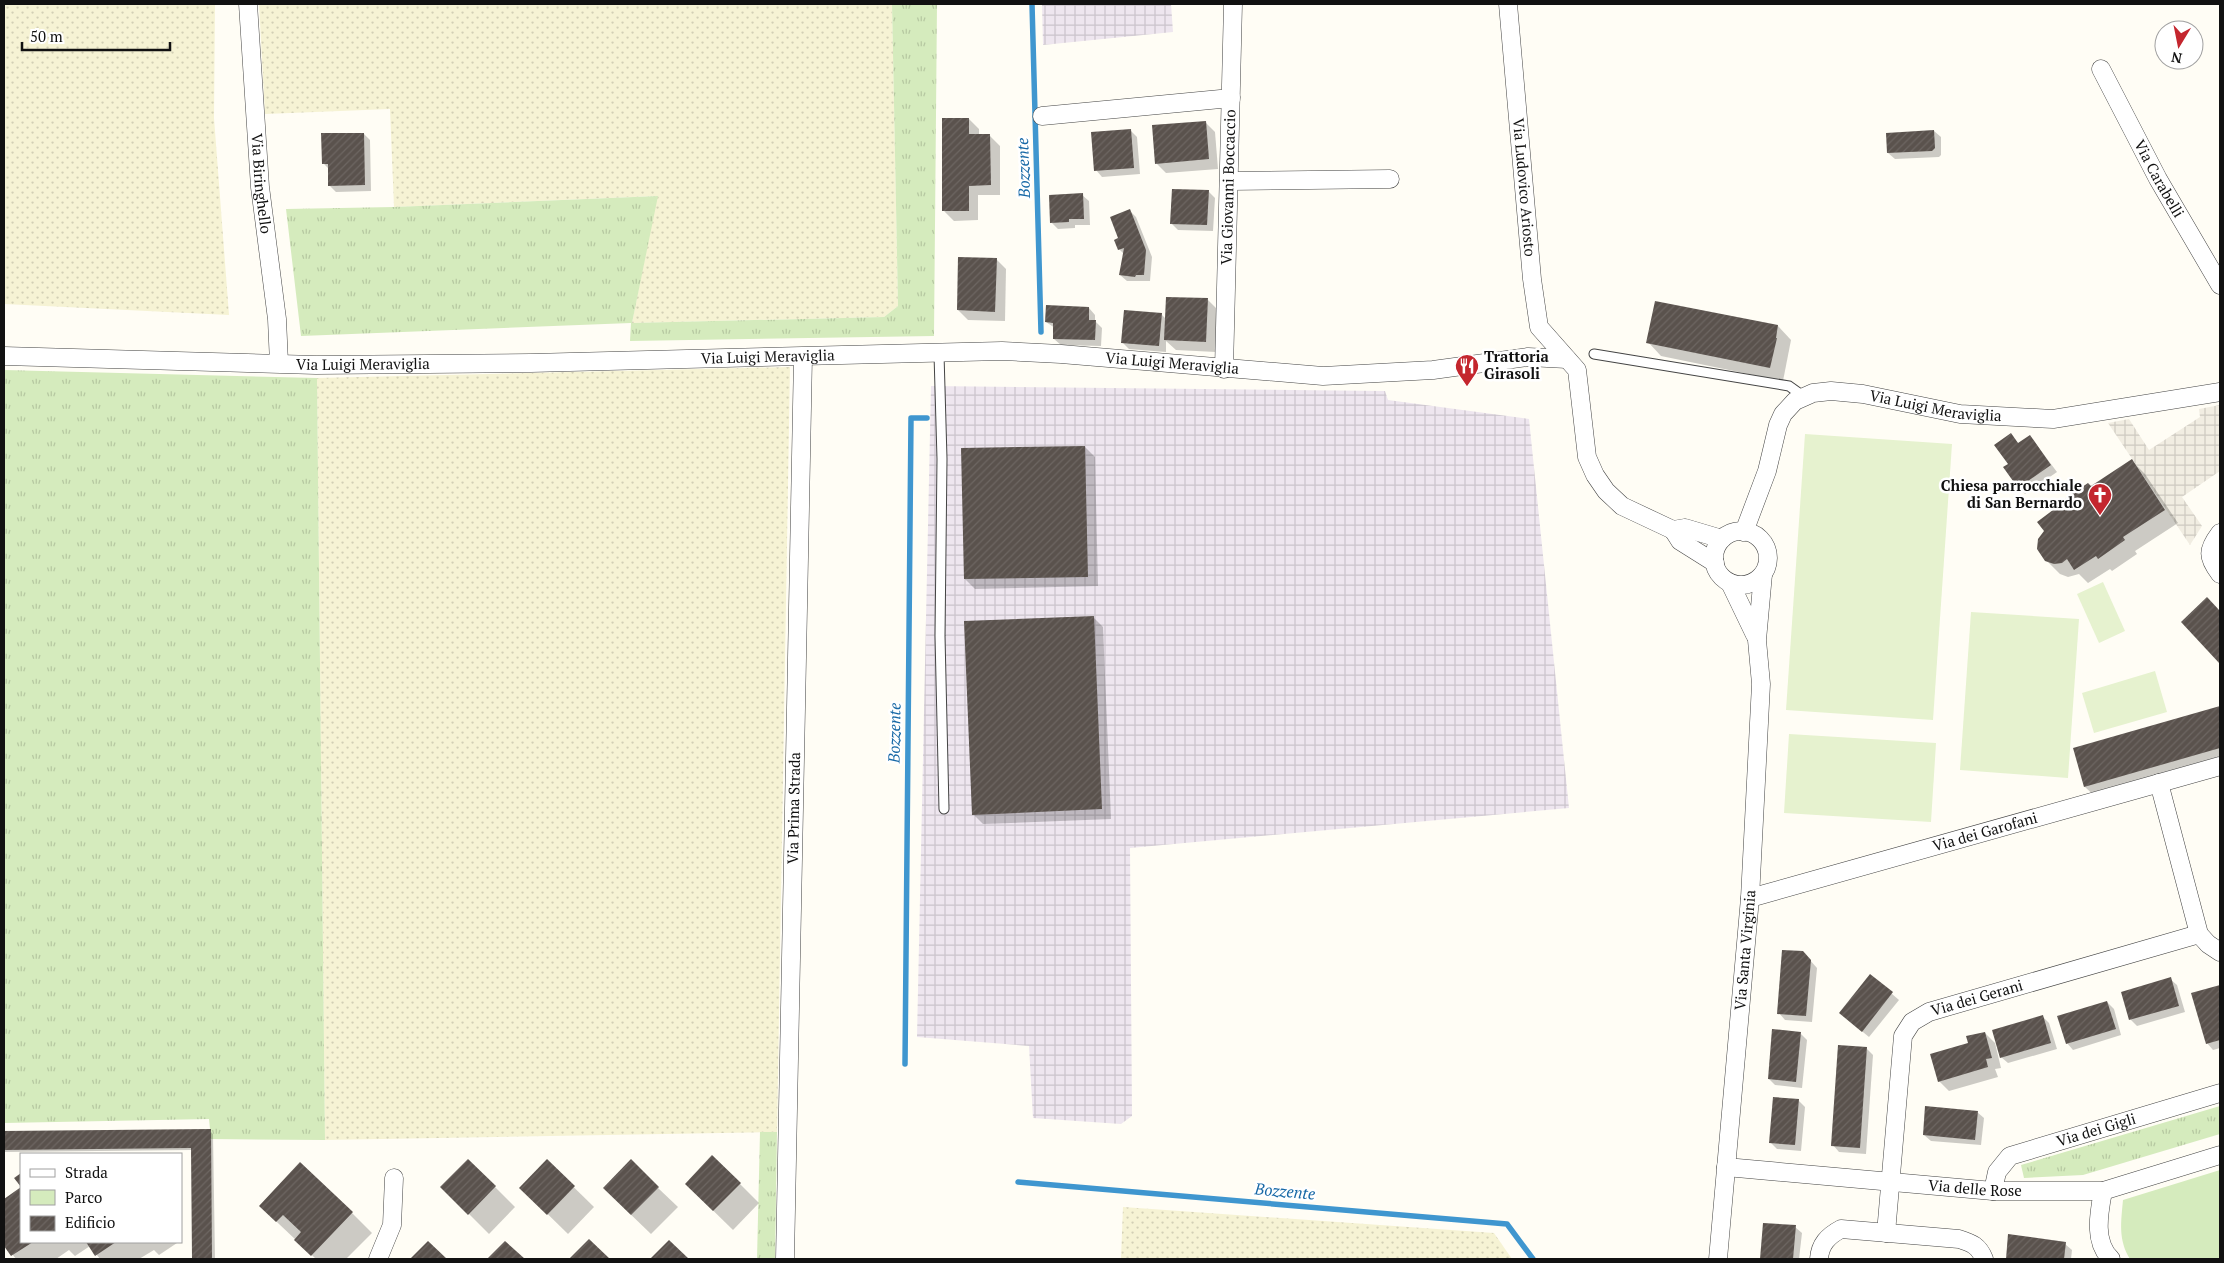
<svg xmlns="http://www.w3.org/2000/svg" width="2224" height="1263" font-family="'PT Serif',serif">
	<defs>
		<pattern id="industrial-grid" width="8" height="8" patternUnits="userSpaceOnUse" patternTransform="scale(1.25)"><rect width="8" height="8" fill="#eee6ef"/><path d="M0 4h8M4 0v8" fill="none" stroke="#cbc4cc"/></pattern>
		<pattern id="farmland-dots" width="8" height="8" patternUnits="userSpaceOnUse" patternTransform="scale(1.25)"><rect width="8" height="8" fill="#f6f3d4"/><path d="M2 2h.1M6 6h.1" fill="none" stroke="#d2cfb5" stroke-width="1.8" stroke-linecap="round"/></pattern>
		<pattern id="grass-tufts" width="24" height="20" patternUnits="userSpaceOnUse" patternTransform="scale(1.25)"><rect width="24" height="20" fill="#d5ebbd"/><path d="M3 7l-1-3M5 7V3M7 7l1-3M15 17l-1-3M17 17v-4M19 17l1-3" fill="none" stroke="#b6c8a1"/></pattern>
		<pattern id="plaza-grid" width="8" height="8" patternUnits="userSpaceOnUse" patternTransform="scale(1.25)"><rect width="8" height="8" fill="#f1ede2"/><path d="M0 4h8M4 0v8" fill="none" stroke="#cecac1"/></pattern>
		<pattern id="building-hatch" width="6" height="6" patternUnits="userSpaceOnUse" patternTransform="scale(1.25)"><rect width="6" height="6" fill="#5a524d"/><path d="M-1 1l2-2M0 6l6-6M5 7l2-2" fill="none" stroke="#6d6662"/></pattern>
	</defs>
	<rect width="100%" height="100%" fill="#fffdf5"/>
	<g fill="url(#industrial-grid)">
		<path d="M1042 4H1171L1173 32 1043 45Z"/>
		<path d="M931 386 1385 391 1388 400 1529 419 1569 808 1130 848 1132 1116 1121 1124 1033 1118 1029 1046 917 1037Z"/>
	</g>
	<g fill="url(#farmland-dots)">
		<path d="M4 4H215L214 118 229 315 4 304Z"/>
		<path d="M259 4H892L898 306 884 317 632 323 657 196 394 207 390 109 265 114Z"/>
		<path d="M790 367 777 1132 325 1140 317 378Z"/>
		<path d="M1123 1207 1494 1233 1512 1259H1121Z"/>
	</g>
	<g fill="url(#grass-tufts)">
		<path d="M892 4H937L934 336 630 341 631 323 301 336 286 209 394 207 658 196 632 323 884 317 898 306Z"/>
		<path d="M4 370 317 378 325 1140 211 1139 209 1119 4 1123Z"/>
		<path d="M2220 1106V1134L2083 1175 2024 1178 2021 1165Z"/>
		<path d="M760 1132H777L775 1259H757Z"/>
	</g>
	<path fill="#d5ebbd" d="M2220 1170V1259H2130C2118 1240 2121 1222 2123 1200Z"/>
	<g fill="#e6f2cf">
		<path d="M1805 434 1952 444 1933 720 1786 710Z"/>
		<path d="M2103 582 2125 631 2099 643 2077 594Z"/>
		<path d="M1971 612 2079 619 2068 778 1960 770Z"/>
		<path d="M2155 671 2167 712 2094 733 2082 693Z"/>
		<path d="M1789 734 1936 743 1931 822 1784 813Z"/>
	</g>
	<path fill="url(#plaza-grid)" d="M2220 405V471L2182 497 2202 526 2190 545 2108 423 2129 419 2149 450 2200 417 2199 409Z"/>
	<g fill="#0003">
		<path d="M969 119 979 129V136H990L1000 146V195H978V220L954 221 944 211Z"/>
		<path d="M1205 122 1215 132 1218 169 1166 173 1156 163Z"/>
		<path d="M1130 130 1137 137 1140 174 1102 177 1096 170Z"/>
		<path d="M1934 131 1941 137V155L1939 157 1895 159 1888 153Z"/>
		<path d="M364 134 370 140 371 191 336 192 330 186 329 169 324 164Z"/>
		<path d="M1208 191 1215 198 1213 231 1178 230 1172 224Z"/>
		<path d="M1082 195 1089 201 1090 225H1075V228L1058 229 1051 222Z"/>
		<path d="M1129 210 1136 217 1152 257 1150 281H1127L1120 275 1124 254 1119 249 1120 239Z"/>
		<path d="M996 259 1006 269 1005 321 968 320 958 310Z"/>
		<path d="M1208 300 1218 310 1216 352 1176 350 1166 341V352L1129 349 1123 343 1161 314 1166 319Z"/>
		<path d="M1089 308 1095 315V321L1102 328 1101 346 1061 345 1054 339 1055 328 1046 322Z"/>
		<path d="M1778 326 1791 340 1783 381 1661 356 1648 342Z"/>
		<path d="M2011 435 2019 444 2030 436 2057 472 2025 494 2019 487 2009 465Z"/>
		<path d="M1085 447 1095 457 1098 586 975 589 965 579Z"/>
		<path d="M2132 461 2145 474 2178 523 2135 551 2137 554 2112 571 2110 569 2088 583 2079 574 2068 577 2060 574 2046 560V532L2055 510 2063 502 2091 488Z"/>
		<path d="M2207 599 2220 612V662L2182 622Z"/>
		<path d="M1093 617 1103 627 1111 819 983 824 973 814Z"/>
		<path d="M2220 707V765L2099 800 2085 787 2075 749Z"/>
		<path d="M1809 959 1817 968 1812 1022 1785 1020 1779 1013Z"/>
		<path d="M1870 975 1899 1000 1869 1037 1847 1019Z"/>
		<path d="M2170 979 2177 985 2185 1012 2137 1026 2130 1019Z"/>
		<path d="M2219 986 2220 1048 2213 1050 2207 1043Z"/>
		<path d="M2107 1002 2114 1009 2121 1035 2073 1050 2067 1043Z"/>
		<path d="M2042 1016 2049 1023 2057 1049 2008 1063 2001 1057Z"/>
		<path d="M1800 1033 1807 1040 1802 1088 1775 1085 1769 1079Z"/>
		<path d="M1985 1033 1995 1043 2001 1068 1995 1069 1998 1077 1949 1091 1939 1081 1969 1043Z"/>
		<path d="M1867 1049 1873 1055 1866 1154 1839 1152 1833 1145Z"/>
		<path d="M1798 1100 1805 1107 1801 1151 1777 1149 1770 1142Z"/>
		<path d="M1977 1112 1984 1118 1981 1145 1931 1141 1924 1135Z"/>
		<path d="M210 1131 213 1134 215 1259H193L192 1150 4 1152V1133Z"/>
		<path d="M468 1160 515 1207 489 1234 442 1187Z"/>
		<path d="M547 1161 594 1207 568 1234 521 1188Z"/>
		<path d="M686 1184H740L759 1203 733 1230Z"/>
		<path d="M658 1188 678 1207 651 1234 624 1208Z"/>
		<path d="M21 1189V1242L177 1243 159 1255 154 1250 139 1259H100L90 1246 75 1256 69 1250 56 1259H16L6 1246 4 1248V1200Z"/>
		<path d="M260 1206 352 1213 372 1233 346 1259H316Z"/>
		<path d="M1764 1224 1795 1227 1802 1233 1799 1259H1761Z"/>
		<path d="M2009 1235 2065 1244 2072 1250 2071 1259H2007Z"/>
	</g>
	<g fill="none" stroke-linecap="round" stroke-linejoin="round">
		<g stroke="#3f96cf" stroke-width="5.5">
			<path d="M1032 4 1041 332"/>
			<path d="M905 1064 911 418H927"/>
			<path d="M1018 1182 1507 1224 1533 1259"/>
		</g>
	</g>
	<g fill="url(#building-hatch)">
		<path d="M942 118H969V134H990L991 185 969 186V211H942Z"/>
		<path d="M1206 121 1209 159 1155 164 1152 125Z"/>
		<path d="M1131 129 1134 168 1094 171 1091 132Z"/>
		<path d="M1934 130 1935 148 1932 151 1887 153 1886 133Z"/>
		<path d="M321 133H364L365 185 328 186V164H322Z"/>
		<path d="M1172 189 1209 190 1207 225 1170 224Z"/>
		<path d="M1083 193 1084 219H1069V222L1050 223 1049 195Z"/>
		<path d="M1130 209 1146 250 1144 275H1136L1135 277 1119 275 1124 248 1118 250 1114 240 1118 238 1110 217Z"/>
		<path d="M958 257 997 258 995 312 957 310Z"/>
		<path d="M1166 297 1208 298 1206 342 1164 340Z"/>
		<path d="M1655 301 1778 325 1776 338H1777L1770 368 1646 343Z"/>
		<path d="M1046 305 1089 307V320H1096L1095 340 1053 339V323L1045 322Z"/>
		<path d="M1124 310 1162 313 1159 346 1121 343Z"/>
		<path d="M2011 433 2018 443 2030 435 2051 465 2018 488 2003 467 2008 464 1994 445Z"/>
		<path d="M1085 446 1088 577 964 579 961 448Z"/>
		<path d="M2132 459 2165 510 2123 537 2125 540 2098 559 2096 556 2074 570 2067 559 2062 563 2054 564 2045 561 2037 549 2038 539 2044 531 2037 522 2053 510 2050 505 2060 498 2063 500 2088 483 2091 486Z"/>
		<path d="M2207 597 2220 611V664L2181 622Z"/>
		<path d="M1094 616 1102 809 972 815 964 621Z"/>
		<path d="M2220 706V748L2084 787 2073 748Z"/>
		<path d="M1782 950 1803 951 1811 960 1806 1016 1777 1014Z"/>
		<path d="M1870 974 1893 992 1862 1032 1839 1013Z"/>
		<path d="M2171 977 2179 1006 2129 1020 2121 992Z"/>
		<path d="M2220 985V1040L2206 1044 2191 993Z"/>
		<path d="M2107 1001 2116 1029 2066 1044 2057 1016Z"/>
		<path d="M2043 1015 2051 1043 2000 1058 1992 1030Z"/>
		<path d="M1772 1029 1801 1032 1796 1082 1768 1079Z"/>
		<path d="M1985 1032 1992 1058 1986 1059 1988 1067 1938 1082 1930 1054 1968 1043 1966 1036Z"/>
		<path d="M1838 1045 1867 1047 1860 1148 1831 1146Z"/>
		<path d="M1773 1097 1799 1099 1795 1145 1769 1143Z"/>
		<path d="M1925 1106 1978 1111 1975 1140 1923 1135Z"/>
		<path d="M211 1129 212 1259H192L191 1148 4 1150V1131Z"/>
		<path d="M712 1155 741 1183 713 1211 685 1184Z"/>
		<path d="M468 1159 496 1186 468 1215 440 1187Z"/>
		<path d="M547 1159 575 1186 547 1215 519 1188Z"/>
		<path d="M631 1159 659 1187 631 1215 603 1188Z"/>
		<path d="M300 1162 353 1212 311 1256 294 1240 301 1232 283 1215 276 1222 259 1206Z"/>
		<path d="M21 1173V1242H33L11 1256 4 1246V1199L21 1187 14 1178Z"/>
		<path d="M1763 1223 1796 1225 1793 1259H1760Z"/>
		<path d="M2008 1234 2066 1242 2064 1259H2006Z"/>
		<path d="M589 1239 610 1259H569Z"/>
		<path d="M669 1240 689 1259H650Z"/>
		<path d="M428 1241 447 1259H410Z"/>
		<path d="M505 1241 525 1259H487Z"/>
		<path d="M86 1242H116L95 1256Z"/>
	</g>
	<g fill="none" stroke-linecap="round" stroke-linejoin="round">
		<g stroke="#444" stroke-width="11">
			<g id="service">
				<path d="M939 354 942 459 940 636 944 809"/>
				<path d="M1594 354 1789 386 1803 396"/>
			</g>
		</g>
		<g stroke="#444" stroke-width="19">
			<g id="minor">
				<path id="s1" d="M248 4 260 187 277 319 279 363"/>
				<path id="s2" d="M1508 4 1532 279 1539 327 1577 370 1587 457 1595 475 1606 491 1622 506 1673 530 1685 528 1722 539"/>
				<path id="s3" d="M2101 69 2158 179 2220 285"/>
				<path d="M1042 116 1231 98"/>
				<path d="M1229 181 1390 179"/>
				<path id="s4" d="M4 356 316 365 531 363 1002 351 1061 354 1323 376 1433 370 1528 357 1567 359"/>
				<path id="s5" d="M1224 369 1233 4"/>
				<path d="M1673 530 1680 541 1715 563"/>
				<circle cx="1741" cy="558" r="27"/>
				<path id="s6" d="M1744 532 1767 471 1778 425 1783 414 1795 401 1813 393 1831 391 1863 394 1960 414 2053 419 2220 392"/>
				<path d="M2220 533C2207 550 2207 557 2220 574"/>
				<path d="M1730 583 1755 635"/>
				<path d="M2159 783 2199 934 2208 944 2220 952"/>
				<path id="s7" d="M1750 898 2220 766"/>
				<path id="s8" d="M1726 1167 1993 1191H2103L2220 1155"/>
				<path id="s9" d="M1993 1191 1997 1172 2010 1156 2220 1093"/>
				<path d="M2103 1191C2099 1213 2093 1242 2111 1259"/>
				<path id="s10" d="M1886 1233 1903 1036 1912 1022 1929 1012 2199 934"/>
				<path d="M378 1259 392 1225 394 1178"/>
				<path id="s11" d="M785 1259 803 357"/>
				<path id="s12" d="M1718 1259 1750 898 1761 684 1757 640 1763 574"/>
				<path d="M1819 1259C1820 1244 1828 1236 1841 1229L1959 1239C1972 1243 1979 1246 1984 1259"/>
			</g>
		</g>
		<use href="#service" stroke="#fff" stroke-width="9"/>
		<use href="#minor" stroke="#fff" stroke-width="18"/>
	</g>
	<defs>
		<g id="restaurant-pin" transform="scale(1.25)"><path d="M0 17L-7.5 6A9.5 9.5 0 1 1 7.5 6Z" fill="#c4262e" stroke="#fff"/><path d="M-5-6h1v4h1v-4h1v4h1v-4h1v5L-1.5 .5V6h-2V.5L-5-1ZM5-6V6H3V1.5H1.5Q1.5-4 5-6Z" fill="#fff"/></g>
		<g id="church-pin" transform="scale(1.25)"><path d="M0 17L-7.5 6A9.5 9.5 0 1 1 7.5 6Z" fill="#c4262e" stroke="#fff"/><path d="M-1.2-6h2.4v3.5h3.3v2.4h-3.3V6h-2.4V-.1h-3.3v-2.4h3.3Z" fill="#fff"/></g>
	</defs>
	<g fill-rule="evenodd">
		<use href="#restaurant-pin" x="1467" y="366"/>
		<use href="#church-pin" x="2100" y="495"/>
	</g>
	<g text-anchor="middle" stroke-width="5" stroke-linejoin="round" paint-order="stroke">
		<g font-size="15" fill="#111" stroke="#fff">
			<text dy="5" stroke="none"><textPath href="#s3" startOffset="124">Via Carabelli</textPath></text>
			<text dy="5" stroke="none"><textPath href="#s1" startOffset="180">Via Biringhello</textPath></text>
			<text dy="5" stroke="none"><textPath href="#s5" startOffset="182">Via Giovanni Boccaccio</textPath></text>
			<text dy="5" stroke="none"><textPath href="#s2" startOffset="184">Via Ludovico Ariosto</textPath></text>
			<text dy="5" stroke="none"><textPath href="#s4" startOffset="764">Via Luigi Meraviglia</textPath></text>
			<text dy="5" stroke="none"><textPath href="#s4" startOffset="1169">Via Luigi Meraviglia</textPath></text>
			<text dy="5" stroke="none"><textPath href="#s4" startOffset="359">Via Luigi Meraviglia</textPath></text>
			<text dy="5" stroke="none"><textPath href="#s6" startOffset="286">Via Luigi Meraviglia</textPath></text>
			<text dy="5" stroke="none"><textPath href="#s11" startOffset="451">Via Prima Strada</textPath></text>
			<text dy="5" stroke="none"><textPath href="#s7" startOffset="244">Via dei Garofani</textPath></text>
			<text dy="5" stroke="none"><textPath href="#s12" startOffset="310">Via Santa Virginia</textPath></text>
			<text dy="5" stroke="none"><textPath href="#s10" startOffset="284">Via dei Gerani</textPath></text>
			<text dy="5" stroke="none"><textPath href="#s9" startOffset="130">Via dei Gigli</textPath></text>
			<text dy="5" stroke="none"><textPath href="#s8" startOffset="250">Via delle Rose</textPath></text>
		</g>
		<g font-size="15" font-weight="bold" fill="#111" stroke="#fff" text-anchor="start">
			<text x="1484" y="362">Trattoria<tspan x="1484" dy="17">Girasoli</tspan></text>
			<text x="2082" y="491" text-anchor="end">Chiesa parrocchiale<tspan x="2082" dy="17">di San Bernardo</tspan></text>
		</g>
		<g font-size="16" font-style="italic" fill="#1768a6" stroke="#fff">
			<text transform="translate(1023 168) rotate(-92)" y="6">Bozzente</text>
			<text transform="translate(894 733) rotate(-89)" y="6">Bozzente</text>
			<text transform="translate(1285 1191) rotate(5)" y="6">Bozzente</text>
		</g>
	</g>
	<rect width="2224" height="1263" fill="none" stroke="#111111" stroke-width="10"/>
	<rect x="20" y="1153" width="162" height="90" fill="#ffffff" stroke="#a0a0a0"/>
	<rect x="30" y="1169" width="25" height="8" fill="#ffffff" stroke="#a0a0a0"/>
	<text x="65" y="1178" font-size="15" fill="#111111">Strada</text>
	<rect x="30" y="1190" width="25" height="15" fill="#d5ebbd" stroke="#a0a0a0"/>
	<text x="65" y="1203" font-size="15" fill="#111111">Parco</text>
	<rect x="30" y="1216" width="25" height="15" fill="url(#building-hatch)" stroke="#a0a0a0"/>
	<text x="65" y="1228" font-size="15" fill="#111111">Edificio</text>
	<g transform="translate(2179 45) rotate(190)"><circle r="24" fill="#ffffff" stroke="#a0a0a0"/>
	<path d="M0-4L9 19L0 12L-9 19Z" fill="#c4262e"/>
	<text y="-8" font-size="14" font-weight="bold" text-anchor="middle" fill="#111111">N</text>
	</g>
	<path d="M22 42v8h148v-8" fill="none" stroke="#111111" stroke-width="2.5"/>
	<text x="30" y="42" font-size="15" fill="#111111" stroke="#ffffff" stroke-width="4" paint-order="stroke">50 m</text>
</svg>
